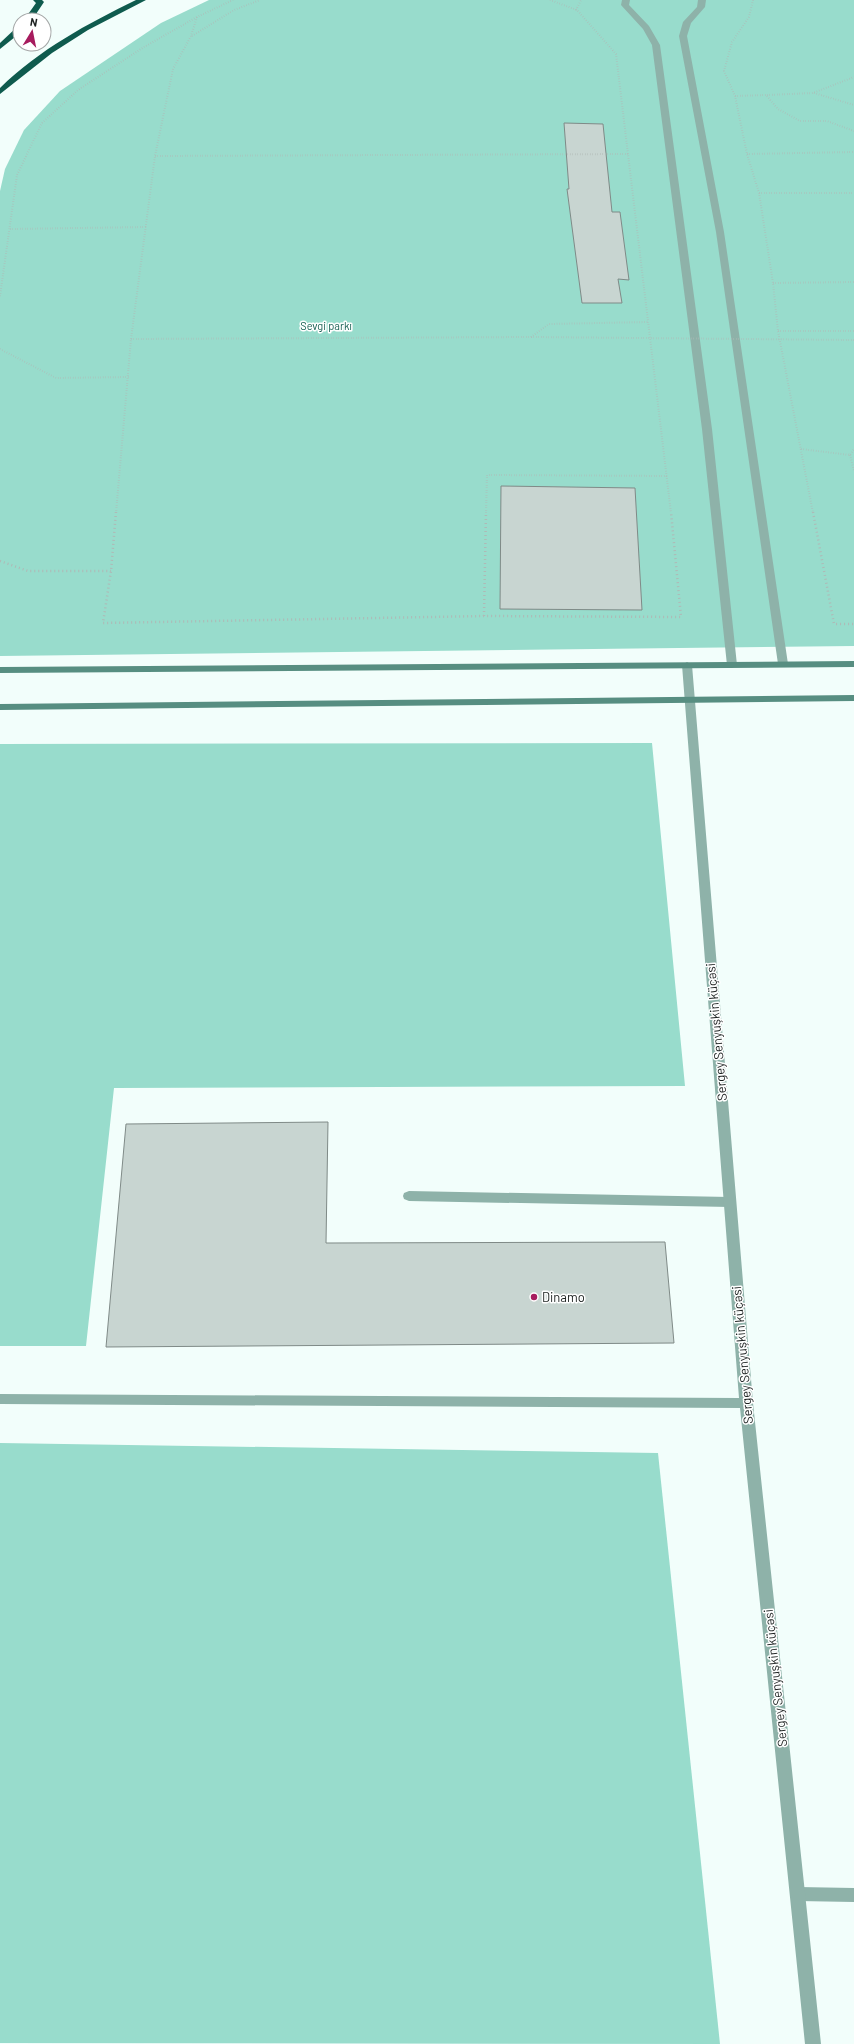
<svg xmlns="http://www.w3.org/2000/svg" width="854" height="2044" font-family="Barlow,sans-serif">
	<rect width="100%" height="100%" fill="#f2fefb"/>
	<g fill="#98dccc">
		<path d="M209 0H854V646L0 656V191L5 169 24 130 60 91 161 23Z"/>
		<path d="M652 743 685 1086 114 1088 86 1346H0V744Z"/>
		<path d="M0 1443 658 1453 720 2044 0 2043Z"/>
	</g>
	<g fill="#c8d5d1" stroke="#7f8a87">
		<path d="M564 123 603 124 612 212H620L629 280 618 279 622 303H582L567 189H569Z"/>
		<path d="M501 486 635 488 642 610 500 609Z"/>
		<path d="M328 1122 326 1243 665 1242 674 1343 106 1347 126 1124Z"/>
	</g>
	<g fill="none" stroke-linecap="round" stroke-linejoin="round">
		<g stroke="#afb9b6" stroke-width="2" stroke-dasharray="0.5 2" stroke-linecap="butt">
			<path d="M550 0 577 10 616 54 671 513"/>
			<path d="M753 0 749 17 732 42 724 71 735 96 747 154 759 193 773 283 778 331 813 513"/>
			<path d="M576 10 581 0"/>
			<path d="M192 36 234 10 260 0"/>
			<path d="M814 93 854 105"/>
			<path d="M767 95 813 93 854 77"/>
			<path d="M735 96 766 95 778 109 800 121H827L854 131"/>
			<path d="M747 154 854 152"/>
			<path d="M155 156 628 154"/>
			<path d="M759 193H854"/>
			<path d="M10 229 146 227"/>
			<path d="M773 283 854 282"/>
			<path d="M0 296 17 175 42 123 78 90 144 47 197 17"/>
			<path d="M778 331H854"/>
			<path d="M131 339 531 337 549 324 648 322"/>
			<path d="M0 349 56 378 129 377"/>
			<path d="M801 449 850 455 854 449"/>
			<path d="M850 455 854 471"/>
			<path d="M116 513 131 339 155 156 173 69 191 36 197 17 233 0"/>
			<path d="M486 513 487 475 667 476"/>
		</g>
		<g stroke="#afb9b6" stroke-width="2.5" stroke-dasharray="1 3" stroke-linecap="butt">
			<path d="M116 512 111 571 103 623 484 616 681 617 671 512"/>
			<path d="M813 512 834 624H854"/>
			<path d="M0 561 28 571H111"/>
			<path d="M484 616 486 512"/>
		</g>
		<g fill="#8eb2a9" fill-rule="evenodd">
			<path d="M622 0H630L629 5 649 26 660 45 712 429 737 665 732 668 727 665 702 429 652 45 643 29 621 5Z"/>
			<path d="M698 0H706L705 7 691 23 687 36 724 232 788 664 783 667 778 664 716 232 679 36 683 22 697 7Z"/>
			<path d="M409 1191 730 1197 735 1199 736 1202 735 1205 730 1207 409 1201 404 1199 403 1196 404 1193Z"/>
			<path d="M798 1887 854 1888V1902L798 1901 792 1899 790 1894 792 1889Z"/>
		</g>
		<path fill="#8eb2a9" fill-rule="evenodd" d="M687 662 692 665 753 1403 821 2044H805L740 1408 0 1404V1394L739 1398 682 665Z"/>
		<g fill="#578e81" fill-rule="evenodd">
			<path d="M854 661V667L0 673V667Z"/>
			<path d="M854 695V701L0 710V704Z"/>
		</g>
		<g fill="#0f5b4e" fill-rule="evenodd">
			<path d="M33 0H42L44 2 32 20H24L36 3Z"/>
			<path d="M136 0H146L88 30 52 53 0 94V88C40 49 87 24 136 0Z"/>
			<path d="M17 27H20V33L0 49V43Z"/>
		</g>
		<path stroke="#afb9b6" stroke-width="2" stroke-dasharray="0.5 2" stroke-linecap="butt" d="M531 337 854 340"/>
	</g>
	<circle fill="#a71b5e" stroke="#fff" stroke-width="1.5" cx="534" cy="1297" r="4"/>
	<g text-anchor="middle" stroke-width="3" stroke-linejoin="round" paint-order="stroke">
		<g font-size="11" fill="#145d50" stroke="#fff">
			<text x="326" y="330">Sevgi parkı</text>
		</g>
		<g font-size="13" fill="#1c2120" stroke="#fff">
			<text transform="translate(716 1032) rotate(-95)" y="5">Sergey Senyuşkin küçəsi</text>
			<text transform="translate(742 1355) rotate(-95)" y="5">Sergey Senyuşkin küçəsi</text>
			<text transform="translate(775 1678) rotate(-96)" y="5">Sergey Senyuşkin küçəsi</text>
		</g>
		<g font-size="13" fill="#1c2120" stroke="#fff" text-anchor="start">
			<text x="542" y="1302">Dinamo</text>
		</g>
	</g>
	<g transform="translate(32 32) rotate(10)"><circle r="19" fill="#ffffff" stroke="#a4a6a6"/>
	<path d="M0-3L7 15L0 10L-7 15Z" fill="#a71b5e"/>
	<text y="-6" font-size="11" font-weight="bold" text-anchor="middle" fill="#1c2120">N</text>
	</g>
</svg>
